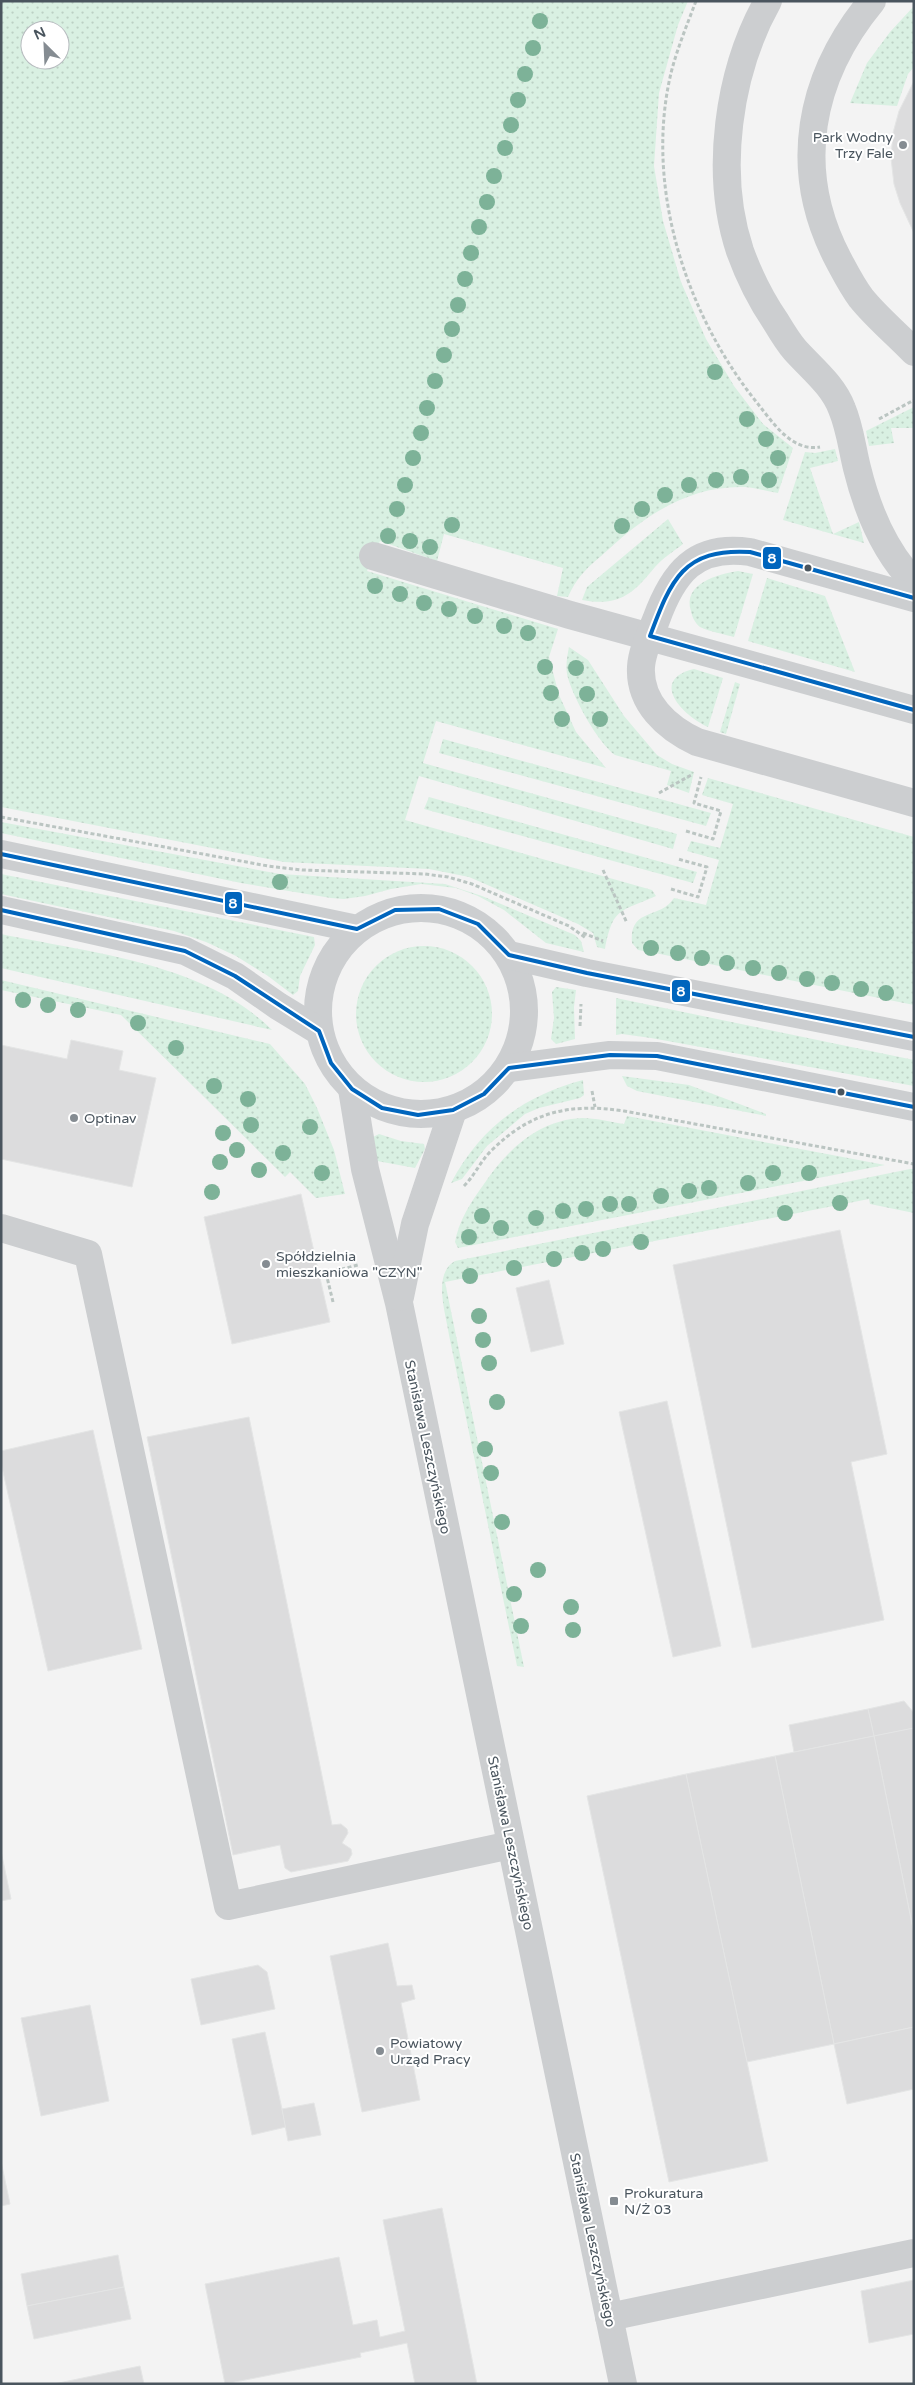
<svg xmlns="http://www.w3.org/2000/svg" width="915" height="2385" font-family="'Varela Round',sans-serif">
	<defs>
		<pattern id="grass-dots" width="8" height="8" patternUnits="userSpaceOnUse" patternTransform="scale(1.25)"><rect width="8" height="8" fill="#d9f0e2"/><path d="M2 2h.1M6 6h.1" fill="none" stroke="#bcd0c4" stroke-width="1.8" stroke-linecap="round"/></pattern>
	</defs>
	<rect width="100%" height="100%" fill="#f3f3f3"/>
	<g fill="url(#grass-dots)" fill-rule="evenodd">
		<path d="M1 1H688L678 25 659 93 654 166 663 221 681 282 706 339 734 386 763 424 793 448 778 493C767 491 756 488 745 487 691 485 647 514 609 549 590 566 579 573 568 597L557 596 563 568 444 534 437 561 380 541 367 571 558 629 549 657 559 695 576 732 606 768 436 721 423 763 677 834 673 849 419 776 405 820 652 890 656 896C620 912 613 907 605 949L597 947 593 933 578 924 469 877 429 869 284 862 1 807ZM30 30H60V60H30Z"/>
		<path d="M914 6V67L908 74 897 106 850 103 867 63 890 32Z"/>
		<path d="M914 407V428H891L894 443 869 446 866 431Z"/>
		<path d="M835 449 838 461 810 468 833 534 859 522 864 543 783 520 805 452 815 453Z"/>
		<path d="M668 519 683 544C674 551 663 558 655 567 633 594 619 607 582 600L587 587Z"/>
		<path d="M738 571 753 574 734 637C724 634 710 632 700 627 695 623 692 617 691 611 682 584 718 574 738 571Z"/>
		<path d="M767 578 825 596 855 672 748 641Z"/>
		<path d="M569 647 588 660 624 716 657 755 672 764 694 772 689 793 667 785 671 771 615 755C598 743 574 699 568 678 565 668 567 657 569 647Z"/>
		<path d="M694 669 723 678 708 727C683 716 648 680 694 669Z"/>
		<path d="M735 682 740 684 726 734 720 732Z"/>
		<path d="M443 739 711 813 706 826 439 753Z"/>
		<path d="M708 778 914 837V1005L655 953 638 950 632 943C629 907 660 920 674 898L706 905 719 860 687 851 691 841 720 848 733 804 702 795Z"/>
		<path d="M429 797 697 872 693 883 424 809Z"/>
		<path d="M1 822 280 874 445 884 482 896 575 935 581 941 584 952 546 943 504 910 478 896 456 888 421 884 391 889 365 896 344 899 331 898 241 883 1 833Z"/>
		<path d="M1 874 314 937 315 945 300 976 298 991 293 995 268 976 236 956 206 942 174 931 1 894Z"/>
		<path d="M1 934C91 953 205 963 272 1030L1 968Z"/>
		<circle cx="424" cy="1014" r="68"/>
		<path d="M1 980 270 1044 305 1084 317 1108 334 1150 345 1194 316 1198 290 1172 285 1177 121 1015 1 990Z"/>
		<path d="M556 987 576 990 574 1007 575 1039 556 1044 551 1039 554 1018 552 992Z"/>
		<path d="M616 998 914 1060V1086L651 1038 622 1034 616 1035Z"/>
		<path d="M622 1076 689 1085 766 1114V1116L637 1091 627 1086Z"/>
		<path d="M583 1080 584 1095 580 1098 539 1108 525 1114 487 1146 462 1179 451 1183C480 1128 523 1096 583 1080Z"/>
		<path d="M627 1116 885 1165 458 1248 455 1242C459 1220 471 1202 484 1184 507 1150 538 1120 582 1118 596 1118 611 1122 624 1124Z"/>
		<path d="M379 1134 401 1141 424 1144 425 1149 415 1168 377 1161 373 1137Z"/>
		<path d="M910 1169H914V1213L870 1204 869 1199 445 1282 524 1667 517 1666 449 1335C446 1314 432 1274 455 1261Z"/>
	</g>
	<g fill="#dcdcdd" stroke="#e4e5e5">
		<path d="M914 81V233L900 203 894 184 891 158 893 133 899 111Z"/>
		<path d="M71 1040 123 1051 119 1070 156 1078 132 1187 1 1159V1045L67 1059Z"/>
		<path d="M301 1194 330 1322 232 1344 204 1217Z"/>
		<path d="M840 1230 887 1454 851 1462 884 1620 752 1648 673 1265Z"/>
		<path d="M549 1280 564 1344 531 1352 516 1288Z"/>
		<path d="M667 1401 721 1646 673 1657 619 1412Z"/>
		<path d="M249 1417 332 1825 341 1824 347 1829 348 1833 342 1843 351 1849 352 1854 348 1861 291 1872 285 1868 280 1845 233 1855 147 1437Z"/>
		<path d="M93 1430 142 1649 48 1671 1 1463V1451Z"/>
		<path d="M904 1701 914 1713V1728L874 1736 868 1709Z"/>
		<path d="M868 1709 874 1736 794 1752 789 1725Z"/>
		<path d="M914 1728V1934L874 1736Z"/>
		<path d="M874 1736 914 1934V2027L834 2044 775 1756Z"/>
		<path d="M775 1756 834 2044 747 2062 686 1774Z"/>
		<path d="M686 1774 768 2161 669 2182 587 1796Z"/>
		<path d="M1 1851 11 1899 1 1901Z"/>
		<path d="M388 1943 397 1986 412 1985 415 1999 401 2003 420 2100 362 2112 330 1956Z"/>
		<path d="M258 1965 267 1972 275 2009 201 2025 191 1979Z"/>
		<path d="M90 2005 109 2101 41 2116 21 2018Z"/>
		<path d="M914 2027V2089L847 2104 834 2044Z"/>
		<path d="M265 2032 286 2127 252 2135 232 2039Z"/>
		<path d="M314 2103 321 2135 288 2141 282 2109Z"/>
		<path d="M1 2161 10 2204 1 2206Z"/>
		<path d="M442 2208 477 2384H415L407 2343 360 2353 361 2357 225 2384 205 2284 339 2257 353 2325 377 2320 380 2337 405 2331 383 2220Z"/>
		<path d="M118 2255 124 2287 27 2306 21 2274Z"/>
		<path d="M914 2280V2334L869 2343 861 2291Z"/>
		<path d="M124 2287 131 2319 34 2339 27 2306Z"/>
		<path d="M140 2366 144 2384H54Z"/>
	</g>
	<g fill="none" stroke-linecap="round" stroke-linejoin="round">
		<g stroke="#bbc5c2" stroke-width="3" stroke-dasharray="4 2.5" stroke-linecap="butt">
			<path d="M696 1C687 25 677 49 671 73 644 187 686 315 758 404 773 423 792 452 820 447"/>
			<path d="M879 419 914 400"/>
			<path d="M659 793 693 774"/>
			<path d="M1 817 268 866 302 870 425 874 448 877 472 884 569 926 586 938"/>
			<path d="M686 831 713 839 721 811 694 803 701 777"/>
			<path d="M603 870 627 923"/>
			<path d="M671 889 698 897 707 867 678 859"/>
			<path d="M583 933 603 941"/>
			<path d="M580 1026 581 1004"/>
			<path d="M592 1091 595 1107"/>
			<path d="M464 1186C475 1175 481 1160 493 1149 532 1111 571 1103 624 1111L914 1164"/>
			<path d="M333 1302 326 1273 358 1265"/>
		</g>
		<g stroke="#ccced0" stroke-width="28">
			<path d="M768 1C728 72 714 173 740 251 749 276 761 300 776 322 782 332 788 342 795 350 812 369 833 385 842 409 850 428 852 448 857 468 867 509 884 551 914 582"/>
			<path d="M872 1C809 77 791 169 838 259 845 272 852 286 861 298 877 318 897 334 914 352"/>
			<path d="M373 556 570 615 914 710"/>
			<path d="M914 598 750 552C695 544 673 573 656 620 650 635 642 651 641 667 639 703 667 728 697 742L914 803"/>
			<path d="M1 854 357 929"/>
			<circle cx="421" cy="1011" r="103"/>
			<path d="M1 910 185 951 235 976 278 1006 319 1031"/>
			<path d="M509 955 587 973 914 1037"/>
			<path d="M509 1068 610 1055 657 1056 914 1107"/>
			<path d="M352 1089 365 1169 399 1303 623 2384"/>
			<path d="M1 1228 88 1254 228 1906 511 1845"/>
			<path d="M400 1297 415 1224 453 1110"/>
			<path d="M609 2317 914 2253"/>
		</g>
		<g stroke="#fff" stroke-width="8">
			<g id="bus-1">
				<path d="M914 598 750 552C683 548 671 580 650 636L914 710"/>
				<path d="M1 854 357 929 395 910 439 909 478 924 509 955 587 973 914 1037"/>
				<path d="M1 910 185 951 235 976 319 1031 331 1063 352 1089 382 1108 418 1115 453 1110 484 1094 509 1068 610 1055 657 1056 914 1107"/>
			</g>
		</g>
		<use href="#bus-1" stroke="#0065bd" stroke-width="4"/>
	</g>
	<g fill="#7db298">
		<circle cx="540" cy="21" r="8"/>
		<circle cx="533" cy="48" r="8"/>
		<circle cx="525" cy="74" r="8"/>
		<circle cx="518" cy="100" r="8"/>
		<circle cx="511" cy="125" r="8"/>
		<circle cx="505" cy="148" r="8"/>
		<circle cx="494" cy="176" r="8"/>
		<circle cx="487" cy="202" r="8"/>
		<circle cx="479" cy="227" r="8"/>
		<circle cx="471" cy="253" r="8"/>
		<circle cx="465" cy="279" r="8"/>
		<circle cx="458" cy="305" r="8"/>
		<circle cx="452" cy="329" r="8"/>
		<circle cx="444" cy="355" r="8"/>
		<circle cx="715" cy="372" r="8"/>
		<circle cx="435" cy="381" r="8"/>
		<circle cx="427" cy="408" r="8"/>
		<circle cx="747" cy="419" r="8"/>
		<circle cx="421" cy="433" r="8"/>
		<circle cx="766" cy="439" r="8"/>
		<circle cx="413" cy="458" r="8"/>
		<circle cx="778" cy="458" r="8"/>
		<circle cx="741" cy="477" r="8"/>
		<circle cx="716" cy="480" r="8"/>
		<circle cx="769" cy="480" r="8"/>
		<circle cx="405" cy="485" r="8"/>
		<circle cx="689" cy="485" r="8"/>
		<circle cx="665" cy="495" r="8"/>
		<circle cx="397" cy="509" r="8"/>
		<circle cx="642" cy="509" r="8"/>
		<circle cx="452" cy="525" r="8"/>
		<circle cx="622" cy="526" r="8"/>
		<circle cx="388" cy="536" r="8"/>
		<circle cx="410" cy="541" r="8"/>
		<circle cx="430" cy="547" r="8"/>
		<circle cx="375" cy="586" r="8"/>
		<circle cx="400" cy="594" r="8"/>
		<circle cx="424" cy="603" r="8"/>
		<circle cx="449" cy="609" r="8"/>
		<circle cx="475" cy="616" r="8"/>
		<circle cx="504" cy="626" r="8"/>
		<circle cx="528" cy="633" r="8"/>
		<circle cx="545" cy="667" r="8"/>
		<circle cx="576" cy="668" r="8"/>
		<circle cx="551" cy="693" r="8"/>
		<circle cx="587" cy="694" r="8"/>
		<circle cx="562" cy="719" r="8"/>
		<circle cx="600" cy="719" r="8"/>
		<circle cx="280" cy="882" r="8"/>
		<circle cx="651" cy="948" r="8"/>
		<circle cx="678" cy="953" r="8"/>
		<circle cx="702" cy="958" r="8"/>
		<circle cx="727" cy="963" r="8"/>
		<circle cx="753" cy="968" r="8"/>
		<circle cx="779" cy="973" r="8"/>
		<circle cx="807" cy="979" r="8"/>
		<circle cx="832" cy="983" r="8"/>
		<circle cx="861" cy="989" r="8"/>
		<circle cx="886" cy="993" r="8"/>
		<circle cx="23" cy="1000" r="8"/>
		<circle cx="48" cy="1005" r="8"/>
		<circle cx="78" cy="1010" r="8"/>
		<circle cx="138" cy="1023" r="8"/>
		<circle cx="176" cy="1048" r="8"/>
		<circle cx="214" cy="1086" r="8"/>
		<circle cx="248" cy="1099" r="8"/>
		<circle cx="251" cy="1125" r="8"/>
		<circle cx="310" cy="1127" r="8"/>
		<circle cx="223" cy="1133" r="8"/>
		<circle cx="237" cy="1150" r="8"/>
		<circle cx="283" cy="1153" r="8"/>
		<circle cx="220" cy="1162" r="8"/>
		<circle cx="259" cy="1170" r="8"/>
		<circle cx="322" cy="1173" r="8"/>
		<circle cx="773" cy="1173" r="8"/>
		<circle cx="809" cy="1173" r="8"/>
		<circle cx="748" cy="1183" r="8"/>
		<circle cx="709" cy="1188" r="8"/>
		<circle cx="689" cy="1191" r="8"/>
		<circle cx="212" cy="1192" r="8"/>
		<circle cx="661" cy="1196" r="8"/>
		<circle cx="840" cy="1203" r="8"/>
		<circle cx="610" cy="1204" r="8"/>
		<circle cx="629" cy="1204" r="8"/>
		<circle cx="586" cy="1209" r="8"/>
		<circle cx="563" cy="1211" r="8"/>
		<circle cx="785" cy="1213" r="8"/>
		<circle cx="482" cy="1216" r="8"/>
		<circle cx="536" cy="1218" r="8"/>
		<circle cx="501" cy="1228" r="8"/>
		<circle cx="469" cy="1237" r="8"/>
		<circle cx="641" cy="1242" r="8"/>
		<circle cx="603" cy="1249" r="8"/>
		<circle cx="582" cy="1253" r="8"/>
		<circle cx="554" cy="1259" r="8"/>
		<circle cx="514" cy="1268" r="8"/>
		<circle cx="470" cy="1276" r="8"/>
		<circle cx="479" cy="1316" r="8"/>
		<circle cx="483" cy="1340" r="8"/>
		<circle cx="489" cy="1363" r="8"/>
		<circle cx="497" cy="1402" r="8"/>
		<circle cx="485" cy="1449" r="8"/>
		<circle cx="491" cy="1473" r="8"/>
		<circle cx="502" cy="1522" r="8"/>
		<circle cx="538" cy="1570" r="8"/>
		<circle cx="514" cy="1594" r="8"/>
		<circle cx="571" cy="1607" r="8"/>
		<circle cx="521" cy="1626" r="8"/>
		<circle cx="573" cy="1630" r="8"/>
	</g>
	<g fill="#858c92" stroke="#fff" stroke-width="2">
		<circle cx="903" cy="145" r="5"/>
		<circle cx="74" cy="1118" r="5"/>
		<circle cx="266" cy="1264" r="5"/>
		<circle cx="380" cy="2051" r="5"/>
		<rect x="609" y="2196" width="10" height="10" rx="2.5"/>
	</g>
	<g fill="#4a555e" stroke="#fff" stroke-width="2">
		<circle cx="808" cy="568" r="4.5"/>
		<circle cx="841" cy="1092" r="4.5"/>
	</g>
	<g text-anchor="middle" stroke-width="4" stroke-linejoin="round" paint-order="stroke">
		<g font-size="14" fill="#4a555e" stroke="#fff" text-anchor="start">
			<text x="893" y="142" text-anchor="end">Park Wodny<tspan x="893" dy="16">Trzy Fale</tspan></text>
			<text x="84" y="1123">Optinav</text>
			<text x="276" y="1261">Spółdzielnia<tspan x="276" dy="16">mieszkaniowa "CZYN"</tspan></text>
			<text x="390" y="2048">Powiatowy<tspan x="390" dy="16">Urząd Pracy</tspan></text>
			<text x="624" y="2198">Prokuratura<tspan x="624" dy="16">N/Ż 03</tspan></text>
		</g>
		<g font-size="14" fill="#4a555e" stroke="#fff">
			<text transform="translate(428 1447) rotate(78)" y="5">Stanisława Leszczyńskiego</text>
			<text transform="translate(511 1843) rotate(78)" y="5">Stanisława Leszczyńskiego</text>
			<text transform="translate(593 2240) rotate(78)" y="5">Stanisława Leszczyńskiego</text>
		</g>
	</g>
	<g stroke="#fff" stroke-width="2">
		<rect x="762" y="546" width="20" height="24" rx="5" fill="#0065bd"/>
		<rect x="224" y="891" width="19" height="24" rx="5" fill="#0065bd"/>
		<rect x="671" y="979" width="20" height="24" rx="5" fill="#0065bd"/>
	</g>
	<g font-size="14" text-anchor="middle" font-weight="bold" fill="#fff">
		<text x="772" y="563">8</text>
		<text x="233" y="908">8</text>
		<text x="681" y="996">8</text>
	</g>
	<rect width="915" height="2385" fill="none" stroke="#4a555e" stroke-width="5"/>
	<g transform="translate(45 45) rotate(336)"><circle r="24" fill="#ffffff" stroke="#b7bbbf"/>
	<path d="M0-4L9 19L0 12L-9 19Z" fill="#858c92"/>
	<text y="-8" font-size="14" font-weight="bold" text-anchor="middle" fill="#4a555e">N</text>
	</g>
</svg>
